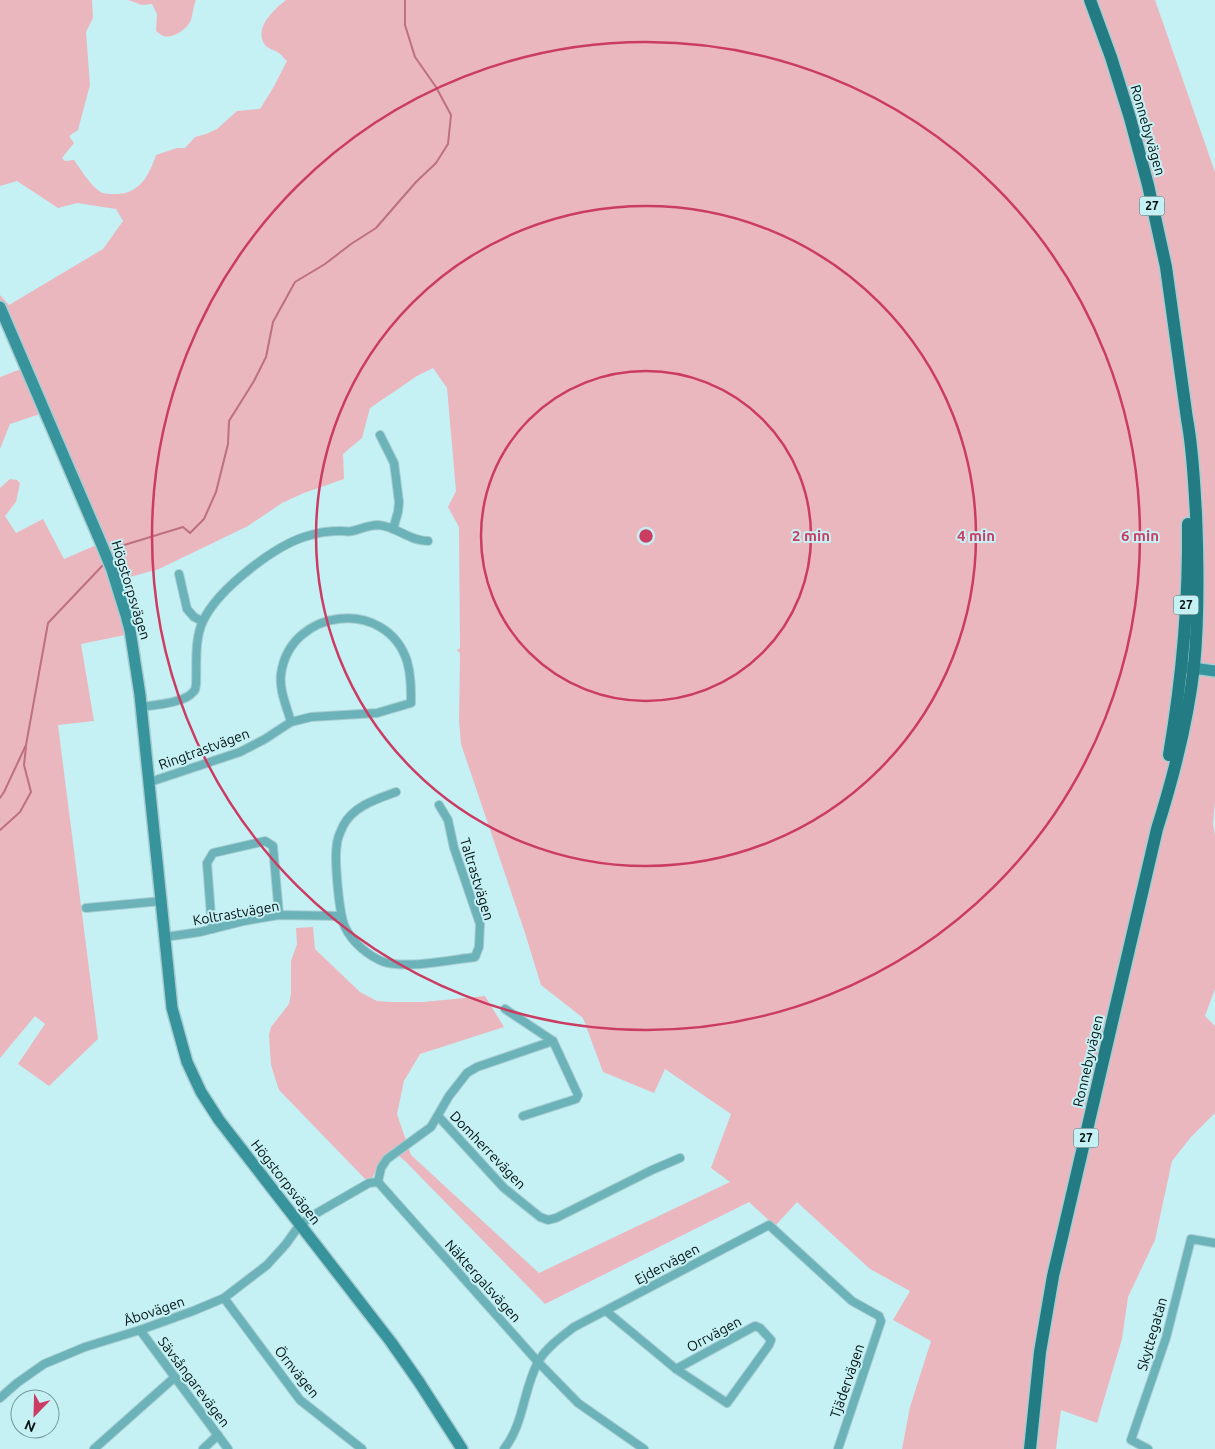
<svg xmlns="http://www.w3.org/2000/svg" width="1215" height="1449" font-family="Ubuntu,sans-serif">
	<rect width="100%" height="100%" fill="#c5f1f5"/>
	<g fill="#ebb7be">
		<path d="M0 0H92L93 18 86 32 90 85 78 130 69 136 74 143 62 158 65 161 74 160C81 170 89 183 99 191 103 194 109 194 114 194 139 195 149 176 156 155L177 148H185L195 137 206 134 217 129 237 111 260 109 273 88 287 61C284 59 282 55 279 53 275 50 268 49 265 45 253 29 274 9 286 0H1155L1215 172V801L1213 824 1215 836V989L1205 1016 1215 1026V1113L1191 1137 1172 1161 1155 1240 1128 1297 1122 1339 1097 1423 1061 1410 1056 1449H902L910 1407 931 1341 893 1320 910 1291 870 1269 797 1202 775 1226 749 1202 545 1304 405 1161 394 1152 379 1166 369 1183 279 1090 271 1065 269 1035 271 1027 289 1004 291 994V961L297 944 296 928 313 927 315 949 360 992 377 1001 392 1002H423L485 996 504 1027 420 1054 404 1081 397 1114 411 1155 539 1273 730 1182 711 1168 731 1114 665 1069 654 1093 603 1072 583 1018 541 985 525 933 461 744 459 721 460 653 457 650 460 648 459 534V527L448 507 456 491 447 388 433 368 417 376 370 408 362 438 343 454 344 479 304 493 282 503 248 526 159 569 130 577 140 632 81 644 94 721 58 725 98 1039 49 1086 18 1064 45 1024 35 1016 0 1058V488L10 479 17 480 20 483 16 502 5 516 16 533 43 519 64 559 101 543 46 412 10 424 0 449V377L26 367 0 317V295L9 305 103 249 123 221 116 209 77 203 58 208 17 181 0 186Z"/>
		<path d="M128 0H196C193 7 193 14 191 20 187 29 173 39 163 36 161 35 159 33 156 31L157 14 152 4 142 5Z"/>
	</g>
	<g fill="none" stroke-linecap="round" stroke-linejoin="round">
		<g stroke="#bd707d" stroke-width="2">
			<path d="M111 557 121 546 183 527 190 533 204 519 216 492 228 444 229 421 254 381 266 357 273 322 295 282 325 264 351 244 376 228 416 182 436 163 448 144 451 115 436 87 415 57 405 25V0"/>
			<path d="M0 798 4 792 26 745 48 623 104 564"/>
			<path d="M0 830 20 812 31 792 24 765 26 747"/>
		</g>
		<g stroke="#a6cdd1" stroke-width="10">
			<g id="street">
				<path d="M380 435 394 463 396 478 399 502 398 512 393 529"/>
				<path d="M179 574 187 609 194 617 202 621"/>
				<path d="M141 707C154 705 185 703 193 692 196 690 195 688 196 685 197 664 194 640 203 621 218 589 277 543 311 535 320 532 331 531 341 531 345 531 349 532 352 531 361 529 369 525 378 525 396 526 409 541 428 541"/>
				<path d="M150 782 240 752 265 739 291 722 311 717 377 713 411 703C411 688 411 675 407 661 386 597 290 608 281 674 279 691 287 707 291 722"/>
				<path d="M396 792C377 799 353 806 343 826 341 831 337 838 337 844 334 858 339 914 345 927 352 942 368 956 384 962 407 969 450 960 475 957L479 947 480 924 454 848 448 820 439 805"/>
				<path d="M86 908 162 901"/>
				<path d="M212 929 207 863 213 853 265 841 273 846 279 915"/>
				<path d="M165 937 200 932 244 921 279 915 341 916"/>
				<path d="M505 1009 553 1041"/>
				<path d="M438 1116 504 1188 540 1217 548 1220 556 1218 652 1170 680 1158"/>
				<path d="M378 1182 381 1168 387 1159 431 1127 449 1096 467 1073 477 1067 553 1041 578 1095 576 1099 523 1116"/>
				<path d="M224 1298 300 1400 362 1449"/>
				<path d="M606 1311 676 1369 727 1403 769 1345 771 1340 760 1328 755 1326 676 1369"/>
				<path d="M140 1330 228 1449"/>
				<path d="M0 1398 17 1383 44 1364 85 1347 140 1330 193 1311 224 1298 267 1265 286 1244 296 1230 310 1217 369 1183 378 1182 538 1362 578 1403 644 1449"/>
				<path d="M94 1449 175 1377"/>
				<path d="M203 1449 218 1435"/>
				<path d="M504 1449C524 1424 523 1390 538 1362 546 1348 561 1337 574 1327L769 1225 852 1301 879 1316 881 1321 838 1449"/>
				<path d="M1148 1449 1131 1440 1166 1338 1191 1239 1215 1243"/>
			</g>
		</g>
		<g stroke="#a6cdd1" stroke-width="14">
			<g id="secondary">
				<path d="M0 307 101 543 112 570 126 615 130 630 140 695 172 1008 187 1062 201 1092 219 1120 391 1342 419 1382 462 1449"/>
				<path d="M1185 667 1215 671"/>
			</g>
		</g>
		<g stroke="#a6cdd1" stroke-width="15">
			<g id="primary">
				<path d="M1169 755C1182 679 1189 601 1188 524"/>
				<path d="M1030 1449 1040 1352 1053 1276 1157 829C1173 778 1188 720 1194 666 1199 615 1198 565 1196 514 1194 482 1193 450 1187 419L1166 267 1148 185 1130 118 1111 57 1090 0"/>
			</g>
		</g>
		<use href="#street" stroke="#6cb3b9" stroke-width="8"/>
		<use href="#secondary" stroke="#38949c" stroke-width="11"/>
		<use href="#primary" stroke="#237c83" stroke-width="12"/>
	</g>
	<g fill="none" stroke="#cb3c62" stroke-width="2.5">
		<circle cx="646" cy="536" r="165"/>
		<circle cx="646" cy="536" r="330"/>
		<circle cx="646" cy="536" r="494"/>
	</g>
	<g text-anchor="middle" stroke-width="4" stroke-linejoin="round" paint-order="stroke">
		<g fill="#c5f1f5" stroke="#3c5455" stroke-width="1">
			<rect x="1139.5" y="196.5" width="25" height="19" rx="4"/>
			<rect x="1173.5" y="595.5" width="25" height="19" rx="4"/>
			<rect x="1073.5" y="1128.5" width="25" height="19" rx="4"/>
		</g>
		<g font-size="12" font-weight="bold" fill="#021011">
			<text x="1152" y="210">27</text>
			<text x="1186" y="609">27</text>
			<text x="1086" y="1142">27</text>
		</g>
		<g font-size="14" fill="#021011" stroke="#c5f1f5">
			<text transform="translate(1148 130) rotate(74)" y="5">Ronnebyvägen</text>
			<text transform="translate(131 590) rotate(73)" y="5">Högstorpsvägen</text>
			<text transform="translate(204 749) rotate(-20)" y="5">Ringtrastvägen</text>
			<text transform="translate(477 879) rotate(73)" y="5">Taltrastvägen</text>
			<text transform="translate(236 913) rotate(-10)" y="5">Koltrastvägen</text>
			<text transform="translate(1088 1061) rotate(-77)" y="5">Ronnebyvägen</text>
			<text transform="translate(488 1150) rotate(46)" y="5">Domherrevägen</text>
			<text transform="translate(286 1182) rotate(52)" y="5">Högstorpsvägen</text>
			<text transform="translate(667 1264) rotate(-28)" y="5">Ejdervägen</text>
			<text transform="translate(483 1281) rotate(48)" y="5">Näktergalsvägen</text>
			<text transform="translate(154 1311) rotate(-19)" y="5">Åbovägen</text>
			<text transform="translate(714 1334) rotate(-28)" y="5">Orrvägen</text>
			<text transform="translate(1152 1334) rotate(-74)" y="5">Skyttegatan</text>
			<text transform="translate(297 1372) rotate(51)" y="5">Örnvägen</text>
			<text transform="translate(847 1381) rotate(-71)" y="5">Tjädervägen</text>
			<text transform="translate(194 1382) rotate(53)" y="5">Sävsångarevägen</text>
		</g>
	</g>
	<circle cx="646" cy="536" r="8" fill="#cb3c62" stroke="#c5f1f5" stroke-width="2.5"/>
	<g font-size="15" text-anchor="middle" font-weight="bold" fill="#cb3c62" stroke="#c5f1f5" stroke-width="4" stroke-linejoin="round" paint-order="stroke">
		<text x="811" y="541">2 min</text>
		<text x="976" y="541">4 min</text>
		<text x="1140" y="541">6 min</text>
	</g>
	<g transform="translate(35 1414) rotate(203)"><circle r="24" fill="#c5f1f5" stroke="#77979a"/>
	<path d="M0-4L9 19L0 12L-9 19Z" fill="#cb3c62"/>
	<text y="-8" font-size="14" font-weight="bold" text-anchor="middle" fill="#021011">N</text>
	</g>
</svg>
